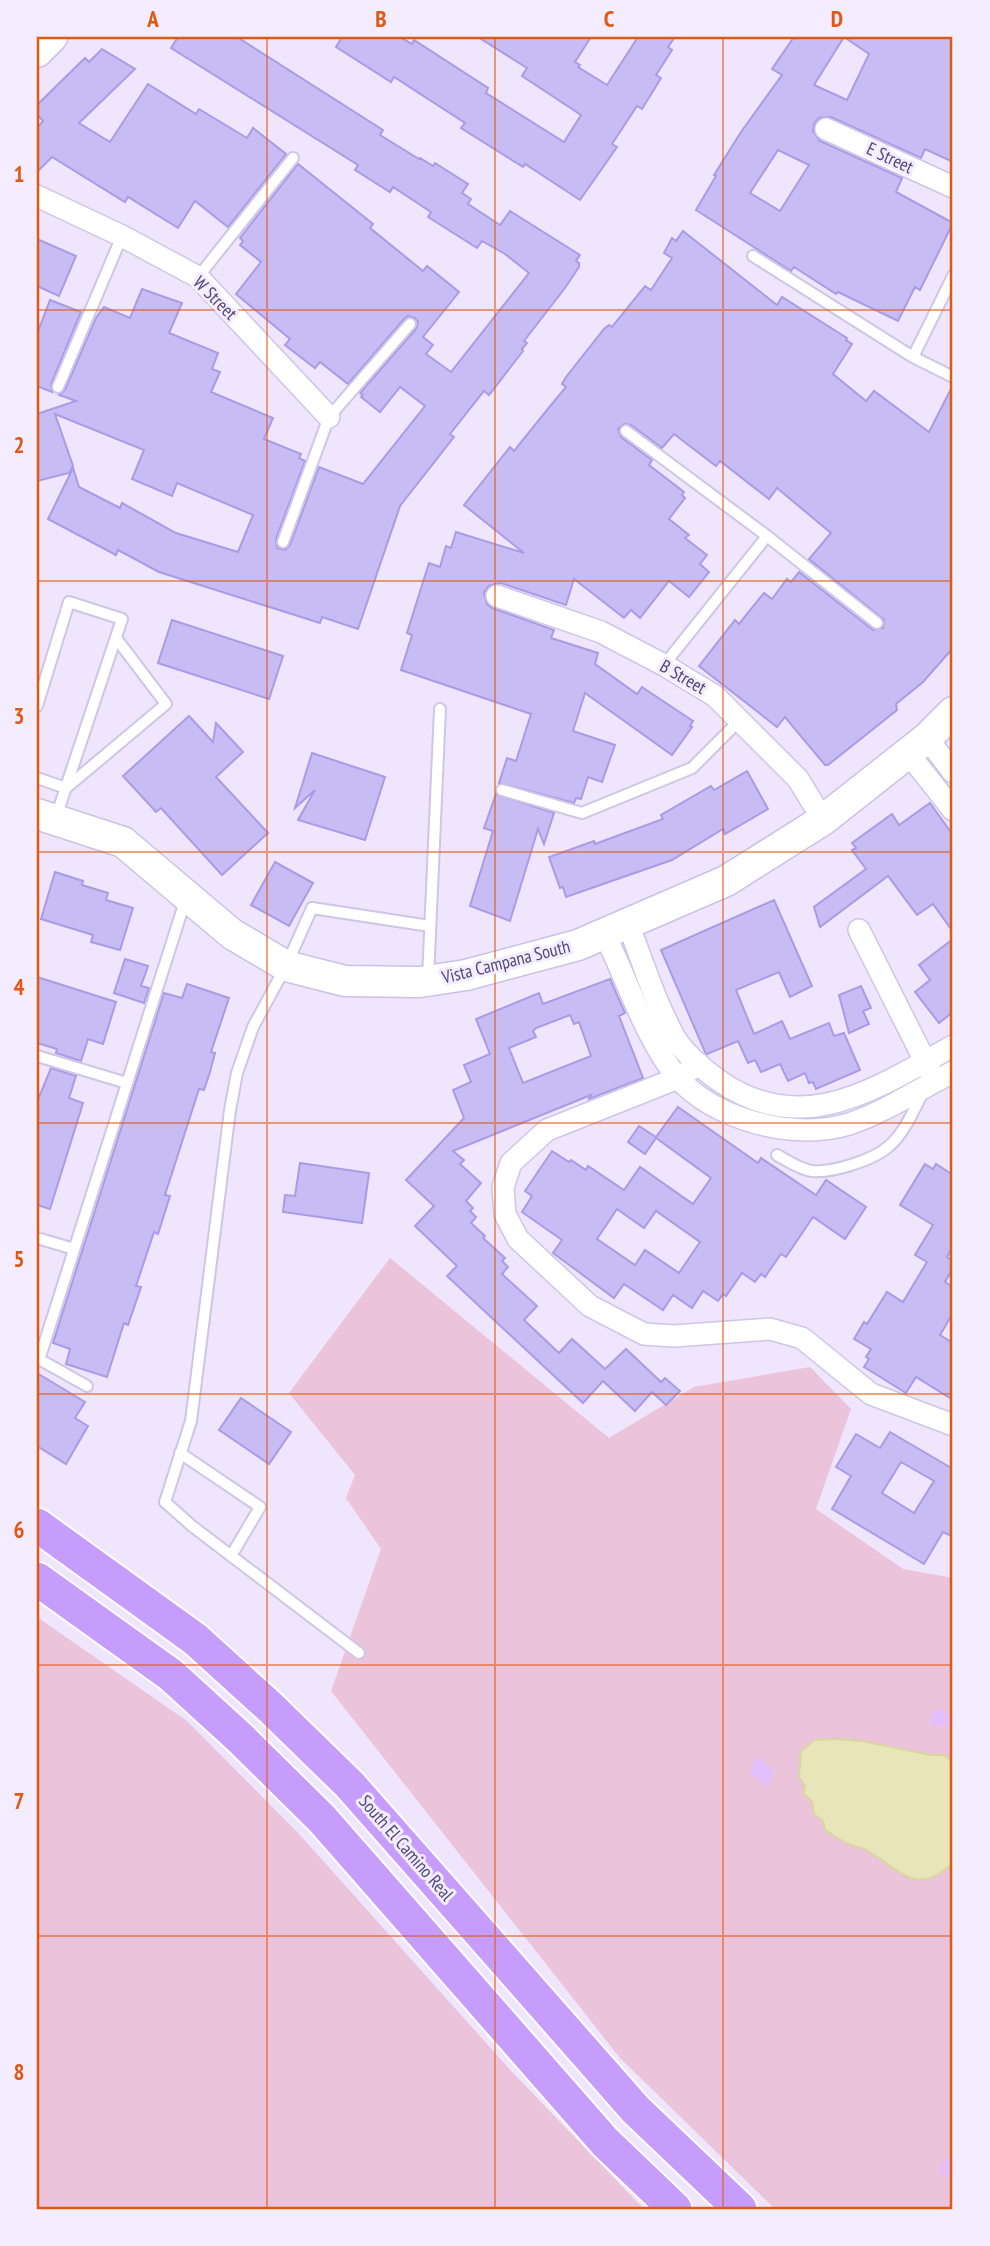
<svg xmlns="http://www.w3.org/2000/svg" width="990" height="2246" font-family="'PT Sans Narrow',sans-serif">
	<rect width="100%" height="100%" fill="#efe5fd"/>
	<g fill="#ebc3db">
		<path d="M390 1258 609 1438 694 1387 810 1367 851 1409 816 1509 903 1569 953 1578V2209H775L620 2058 331 1691 381 1549 346 1498 355 1475 289 1393Z"/>
		<path d="M37 1617 187 1721 300 1835 512 2072 644 2209H37Z"/>
	</g>
	<g fill="#e3bffd">
		<path d="M939 1709 953 1718V1728L946 1725 935 1726 931 1722V1714Z"/>
		<path d="M758 1757 774 1771 771 1782 766 1787 763 1786 758 1778 751 1776 754 1760Z"/>
		<path d="M949 2157H953V2190L950 2179C943 2174 938 2174 941 2164Z"/>
	</g>
	<path fill="#e7e5b9" stroke="#dad79e" stroke-width="2" d="M835 1739 862 1741 930 1755H943L953 1761V1863C917 1897 901 1871 868 1851 864 1848 859 1848 853 1846 843 1842 834 1836 825 1830L823 1821 814 1814 812 1802 803 1793 805 1786 799 1777 801 1751 815 1740Z"/>
	<g fill="#c7bcf3" stroke="#a99be7" stroke-width="2" fill-rule="evenodd">
		<path d="M178 37H237L383 130 380 135 419 159 420 158 433 166 435 163 468 184 462 193 471 199 468 204 500 225 510 211 580 255 576 261 579 263V267L565 288 524 341 527 343 522 349 523 351 489 395 484 391 450 434 454 437 400 506 358 629 322 617 320 623 159 572 118 550 116 555 48 519 73 468 79 487 120 508 122 503 176 533 238 552 253 515 177 483 172 496 132 479 144 450 55 414 73 466 69 473 37 481V414L76 401 59 395 65 390 96 318 104 307 130 318 142 289 182 303 169 333 218 353 212 369 220 372 211 392 273 418 264 439 301 454 299 458 305 461 276 539 277 548 285 550 290 545 319 467 363 484 425 406 400 387 380 412 361 397 363 395 360 393 416 329 418 322 415 318 408 316 404 319 348 384 320 362 315 368 285 345 290 339 236 294 261 262 240 245 243 241 240 238 298 164 373 224 370 228 423 271 427 266 459 292 423 337 433 345 426 354 451 372 529 273 505 254 482 241 477 248 428 217 431 212 393 187 390 192 355 170 358 165 171 48Z"/>
		<path d="M342 37H400L412 44 414 40 488 88 486 93 564 142 581 115 522 76 527 68 478 37H591L575 62 580 65 578 67 607 85 638 37H675L668 47 672 50 656 75 661 78 642 109 637 106 612 144 617 147 580 200 525 164 523 167 461 128 465 123 394 77 391 82 336 47Z"/>
		<path d="M794 37H953V162L925 149 921 158 831 117 819 118 814 124 813 131 820 141 902 178 896 192 953 223 920 290 915 287 898 321 838 292 836 294 794 267 791 271 696 210 716 176 714 175 741 132 782 75 772 69ZM844 37 869 54 847 100 814 85ZM778 150 809 165 780 211 750 193Z"/>
		<path d="M102 49 135 69 79 123 110 142 148 84 196 114 199 109 247 138 253 128 286 154 228 227 195 201 178 228 128 197 125 202 52 157 37 172V128L43 121 37 114V105L85 58 89 62Z"/>
		<path d="M683 231 777 305 782 297 847 338 846 340 852 344 833 374 866 401 874 391 929 432 953 385V648L923 682 896 704 897 710 828 765H825L785 717 777 727 699 666 735 620 739 624 764 593 772 599 787 579 791 582 799 572 873 630 883 628 884 620 809 559 831 533 777 488 769 499 720 461 716 466 674 434 662 448 631 425 624 424 618 429 621 437 652 460 649 465 684 492 682 495 685 498 669 519 689 535 685 538 707 555 700 564 709 572 689 597 669 581 640 618 631 610 624 618 574 579 566 605 501 583 489 586 484 592 487 604 492 608 554 630 551 638 598 653 595 664 637 694 642 687 693 721 690 726 692 727 672 755 585 693 573 731 615 745 602 782 588 777 581 799 576 798 574 803 499 783 507 758 516 761 531 714 401 670 412 635 407 633 429 563 440 567 446 546 451 548 456 532 524 553 464 505 510 447 514 451 547 410 566 387 562 384 566 377 604 329 609 325 612 327 645 286 651 290 672 258 664 253 672 238 676 241Z"/>
		<path d="M37 239 76 256 59 296 37 286Z"/>
		<path d="M50 300 81 312 51 384 52 392 37 386V334Z"/>
		<path d="M172 620 283 656 269 699 158 663Z"/>
		<path d="M189 716 213 742 216 723 243 752 216 777 268 833 222 875 161 808 156 812 123 776Z"/>
		<path d="M312 753 385 777 365 840 298 820 315 790 295 808Z"/>
		<path d="M747 771 768 809 725 834 723 829 672 860 566 897 563 887 560 888 549 857 594 841 595 844 663 819 661 815 711 786 714 790Z"/>
		<path d="M496 794 554 813 544 844 538 829 510 921 470 906 493 831 484 828Z"/>
		<path d="M930 803 953 835V932L933 904 917 915 888 876 820 927 814 907 866 869 852 850 856 848 852 843 892 814 899 825Z"/>
		<path d="M275 862 313 883 289 926 251 905Z"/>
		<path d="M55 872 83 881 82 885 108 893 106 900 133 908 120 950 91 942 93 935 41 919Z"/>
		<path d="M774 900 812 986 790 997 779 972 736 990 754 1034 782 1021 790 1039 829 1023 834 1036 844 1033 860 1070 816 1089 813 1082 809 1083 805 1073 788 1081 780 1064 761 1072 755 1060 748 1063 738 1041 707 1054 705 1052 661 950Z"/>
		<path d="M953 939V1012L939 1023 915 992 930 980 919 965Z"/>
		<path d="M125 959 148 966 141 986 149 988 144 1003 114 993Z"/>
		<path d="M37 977 116 1002 103 1044 88 1039 81 1061 56 1053 57 1049 37 1043Z"/>
		<path d="M610 979 625 1013 619 1016 643 1078 589 1099 591 1095 453 1151 464 1160 460 1164 481 1183 466 1201 473 1208 470 1211 476 1217 471 1223 485 1236 483 1238 505 1258 502 1261 508 1267 502 1274 537 1306 524 1320 559 1353 572 1339 605 1369 626 1349 661 1382 665 1378 680 1391 666 1405 652 1392 635 1411 603 1381 583 1403 447 1276 457 1266 415 1226 434 1206 406 1180 464 1118 453 1090 471 1082 464 1065 490 1054 476 1019 539 993 543 1004ZM570 1015 574 1024 579 1022 591 1056 523 1083 509 1048 536 1037 533 1031 536 1028Z"/>
		<path d="M187 984 229 998 211 1052 215 1053 210 1072 204 1090 199 1089 165 1195 170 1196 158 1234 154 1232 136 1286 141 1287 138 1296 128 1325 124 1323 107 1377 66 1364 70 1349 53 1343 164 993 182 998Z"/>
		<path d="M861 986 871 1008 863 1011 869 1024 849 1033 839 995Z"/>
		<path d="M51 1068 76 1076 69 1098 83 1103 50 1209 37 1205V1102Z"/>
		<path d="M678 1107 758 1163 761 1158 816 1195 826 1180 866 1207 845 1239 813 1217 786 1257 781 1254 765 1277 761 1274 755 1282 742 1273 726 1296 723 1294 718 1301 703 1291 692 1308 673 1295 663 1310 624 1284 614 1298 553 1253 562 1240 522 1212 532 1196 525 1191 552 1151 569 1162 571 1160 586 1170 588 1166 624 1190 640 1167 693 1204 711 1178 656 1138 645 1154 628 1142 639 1126 656 1137ZM617 1209 644 1228 656 1211 700 1242 679 1273 645 1250 635 1265 597 1239Z"/>
		<path d="M300 1163 369 1173 362 1223 283 1212 285 1195 295 1196Z"/>
		<path d="M925 1164 933 1169 936 1164 953 1175V1246L947 1257 953 1261V1268L945 1282 953 1287V1313L940 1335 953 1343V1400L916 1377 906 1393 864 1367 869 1359 866 1357 871 1349 854 1339 864 1322 867 1324 887 1292 903 1302 927 1262 915 1255 933 1225 900 1205Z"/>
		<path d="M37 1373 85 1402 75 1418 88 1426 66 1464 37 1446Z"/>
		<path d="M241 1398 291 1432 269 1464 219 1430Z"/>
		<path d="M890 1432 953 1469V1537L943 1532 924 1564 832 1509 851 1476 836 1467 856 1434 880 1448ZM901 1462 934 1481 914 1513 882 1493Z"/>
	</g>
	<g fill="none" stroke-linecap="round" stroke-linejoin="round">
		<g stroke="#cfc5e7" stroke-width="14">
			<g id="lane">
				<path d="M753 256 913 357 953 377"/>
				<path d="M198 277 293 158"/>
				<path d="M913 357 953 276"/>
				<path d="M58 387 122 236"/>
				<path d="M626 431 767 536 877 623"/>
				<path d="M283 542 329 417 410 324"/>
				<path d="M664 665 767 536"/>
				<path d="M37 706 69 602 122 619 56 817"/>
				<path d="M37 778 66 788"/>
				<path d="M66 788 166 704 116 638"/>
				<path d="M502 790 582 813 692 768 739 721"/>
				<path d="M428 978 440 709"/>
				<path d="M37 1056 127 1083"/>
				<path d="M777 1155C788 1161 799 1169 812 1171 832 1173 874 1160 889 1146 905 1133 914 1108 924 1091"/>
				<path d="M37 1238 74 1249"/>
				<path d="M37 1358 87 1386"/>
				<path d="M39 1360 186 898"/>
				<path d="M180 1453 260 1507 231 1556"/>
				<path d="M359 1653 192 1526 165 1502 191 1421 230 1110 237 1073 253 1027 286 966 312 908 430 926"/>
			</g>
		</g>
		<g stroke="#cfc5e7" stroke-width="24">
			<g id="street">
				<path d="M826 129 953 187"/>
				<path d="M37 196 122 236 198 277 329 417"/>
				<path d="M497 596 601 632 664 665 715 696 798 779 823 820"/>
				<path d="M927 738 953 772"/>
				<path d="M908 753 953 810"/>
				<path d="M628 924C643 962 655 1002 675 1038 686 1056 704 1070 721 1082 804 1139 878 1087 953 1046"/>
				<path d="M859 930 931 1073"/>
				<path d="M605 935C626 978 647 1041 677 1077 714 1120 795 1141 849 1124 885 1112 919 1089 953 1072"/>
				<path d="M699 1064 678 1078 547 1130 511 1163 503 1187 505 1214 518 1239 590 1306 644 1334 674 1336 770 1329 802 1338 871 1394 953 1425"/>
			</g>
		</g>
		<g stroke="#cbc0e9" stroke-width="33">
			<g id="secondary">
				<path d="M37 52 52 37"/>
				<path d="M37 814 123 842 232 934 286 966 345 981 420 982 466 975 578 945 726 881 823 820 927 738 953 712"/>
			</g>
		</g>
		<g stroke="#fff" stroke-width="37">
			<g id="primary">
				<path d="M37 1525 195 1639 271 1708 350 1785 636 2110 740 2209"/>
				<path d="M37 1579 171 1675 240 1738 322 1819 605 2142 675 2209"/>
			</g>
		</g>
		<use href="#lane" stroke="#fff" stroke-width="10"/>
		<use href="#street" stroke="#fff" stroke-width="21"/>
		<use href="#secondary" stroke="#fff" stroke-width="30"/>
		<use href="#primary" stroke="#c69cfd" stroke-width="33"/>
	</g>
	<path fill="none" stroke="#e05811" stroke-width="2" stroke-opacity="0.55" d="M267 37V2209M495 37V2209M723 37V2209M37 310H953M37 581H953M37 852H953M37 1123H953M37 1394H953M37 1665H953M37 1936H953"/>
	<g text-anchor="middle" stroke-width="6" stroke-linejoin="round" paint-order="stroke">
		<g font-size="18" fill="#504977" stroke="#f4ecff">
			<text transform="translate(890 158) rotate(25)" y="6">E Street</text>
			<text transform="translate(215 298) rotate(45)" y="6">W Street</text>
			<text transform="translate(683 677) rotate(30)" y="6">B Street</text>
			<text transform="translate(506 962) rotate(-14)" y="6">Vista Campana South</text>
			<text transform="translate(406 1848) rotate(49)" y="6">South El Camino Real</text>
		</g>
	</g>
	<rect width="990" height="2246" fill="none" stroke="#f4ecff" stroke-width="77"/>
	<rect x="38" y="38" width="913" height="2170" fill="none" stroke="#e05811" stroke-width="2.5"/>
	<g font-size="23" text-anchor="middle" font-weight="bold" fill="#e05811">
		<text x="153" y="27">A</text>
		<text x="381" y="27">B</text>
		<text x="609" y="27">C</text>
		<text x="837" y="27">D</text>
		<text x="19" y="182">1</text>
		<text x="19" y="453">2</text>
		<text x="19" y="724">3</text>
		<text x="19" y="995">4</text>
		<text x="19" y="1267">5</text>
		<text x="19" y="1538">6</text>
		<text x="19" y="1809">7</text>
		<text x="19" y="2080">8</text>
	</g>
</svg>
